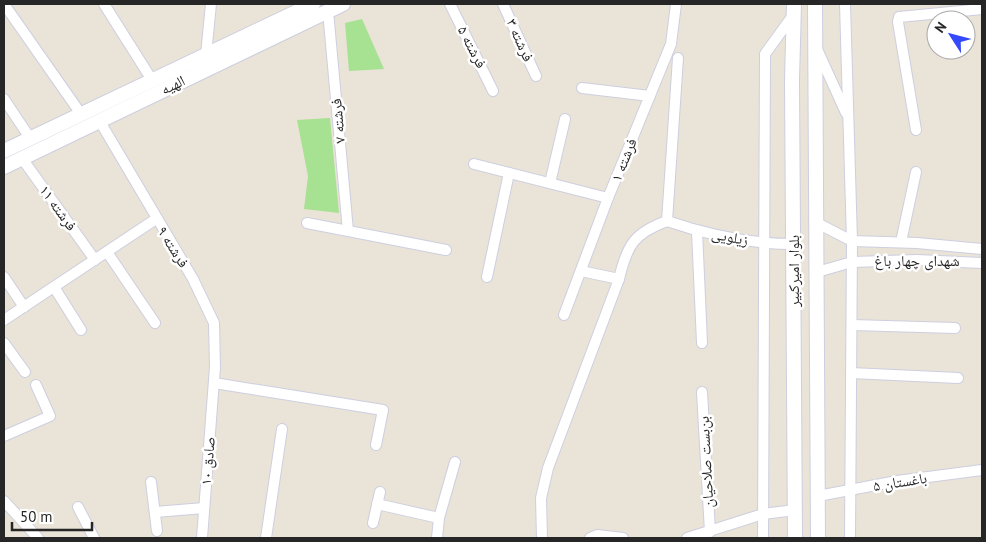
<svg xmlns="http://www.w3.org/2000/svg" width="986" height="542" font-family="'PT Sans','Noto Naskh Arabic',sans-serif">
	<rect width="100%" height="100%" fill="#eae3d7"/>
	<g fill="#a7e192">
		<path d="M362 19 384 69 349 71 345 23Z"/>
		<path d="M330 118 339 213 304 209 308 176 297 120Z"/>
	</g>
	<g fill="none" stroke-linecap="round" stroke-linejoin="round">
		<g stroke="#cdcfe0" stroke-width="12">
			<g id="street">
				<path d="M4 4 81 114"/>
				<path d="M104 4 152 80"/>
				<path d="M450 4 493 91"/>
				<path d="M503 4 536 76"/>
				<path d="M845 4 852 241 850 538"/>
				<path d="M328 11 348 231"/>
				<path d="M817 49 846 113"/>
				<path d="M206 55 211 4"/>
				<path d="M582 88 650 96"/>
				<path d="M4 99 30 138"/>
				<path d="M99 120 193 279 214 323 215 367 202 538"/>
				<path d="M916 130 898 22 899 17 982 9"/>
				<path d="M21 157 95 260"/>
				<path d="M474 164 608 198"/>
				<path d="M550 183 565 119"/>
				<path d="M667 221 678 58"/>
				<path d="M667 221C708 235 750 244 794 244"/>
				<path d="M307 223 446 250"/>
				<path d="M817 223 852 241 917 243 982 249"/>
				<path d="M697 231 702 343"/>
				<path d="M901 242 916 172"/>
				<path d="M107 252 155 323"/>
				<path d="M581 271 619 279"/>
				<path d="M817 272 852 262 917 260 982 263"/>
				<path d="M4 277 24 307"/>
				<path d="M487 277 509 173"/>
				<path d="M54 287 81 330"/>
				<path d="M564 315 608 198 671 44 676 4"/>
				<path d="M4 320 156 219"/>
				<path d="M852 325 955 328"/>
				<path d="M4 343 25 372"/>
				<path d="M851 373 958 378"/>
				<path d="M214 383 383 410 376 445"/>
				<path d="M702 392 710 532"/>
				<path d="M4 436 50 416 36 385"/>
				<path d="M151 482 157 531"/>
				<path d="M818 496 897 481 982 470"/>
				<path d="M4 501 38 538"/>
				<path d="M377 504 439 518"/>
				<path d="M78 507 94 538"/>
				<path d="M155 512 204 508"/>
				<path d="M373 523 380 492"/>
				<path d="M266 538 282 429"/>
				<path d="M437 538 439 518 455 462"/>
				<path d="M542 538 541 498 548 468 619 279C627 245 634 233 667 221"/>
				<path d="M590 538 597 535 623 538"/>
				<path d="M687 538 763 514 795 510"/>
				<path d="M763 538 765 54 794 14"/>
			</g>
		</g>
		<g stroke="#cdcfe0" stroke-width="16">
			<g id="secondary">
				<path d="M794 4 792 80 795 538"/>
				<path d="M815 4 818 538"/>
				<path d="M4 151 313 4"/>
				<path d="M4 167 343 4"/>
			</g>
		</g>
		<use href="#street" stroke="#fff" stroke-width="10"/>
		<use href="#secondary" stroke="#fff" stroke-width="14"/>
	</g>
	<g text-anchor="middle" stroke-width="5" stroke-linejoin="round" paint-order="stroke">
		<g font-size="15" fill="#262626" stroke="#fff">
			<text transform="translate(520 40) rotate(66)" y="5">فرشته ۳</text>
			<text transform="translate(472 47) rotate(63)" y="5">فرشته ۵</text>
			<text transform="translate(173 85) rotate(-26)" y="5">الهیه</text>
			<text transform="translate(338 121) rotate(-95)" y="5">فرشته ۷</text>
			<text transform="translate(624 160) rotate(-68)" y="5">فرشته ۱</text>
			<text transform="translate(58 208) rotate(54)" y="5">فرشته ۱۱</text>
			<text transform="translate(730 237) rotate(11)" y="5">زیلویی</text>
			<text transform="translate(173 247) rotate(58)" y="5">فرشته ۹</text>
			<text x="917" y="266">شهدای چهار باغ</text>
			<text transform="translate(794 271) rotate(-90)" y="5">بلوار امیرکبیر</text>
			<text transform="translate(208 461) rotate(-85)" y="5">صادق ۱۰</text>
			<text transform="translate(706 462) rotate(-93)" y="5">بن‌بست صلاحیان</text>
			<text transform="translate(900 482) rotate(-9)" y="5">باغستان ۵</text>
		</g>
	</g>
	<rect width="986" height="542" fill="none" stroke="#262626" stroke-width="10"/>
	<g transform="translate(951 35) rotate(306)"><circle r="24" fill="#ffffff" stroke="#a8a8a8"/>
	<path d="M0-4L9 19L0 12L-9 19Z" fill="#3449fa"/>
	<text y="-8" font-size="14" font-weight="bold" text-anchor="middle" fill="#262626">N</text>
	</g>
	<path d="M12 522v8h80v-8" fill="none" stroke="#262626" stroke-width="2.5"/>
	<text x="20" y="522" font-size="15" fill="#262626" stroke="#ffffff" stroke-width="4" paint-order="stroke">50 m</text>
</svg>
